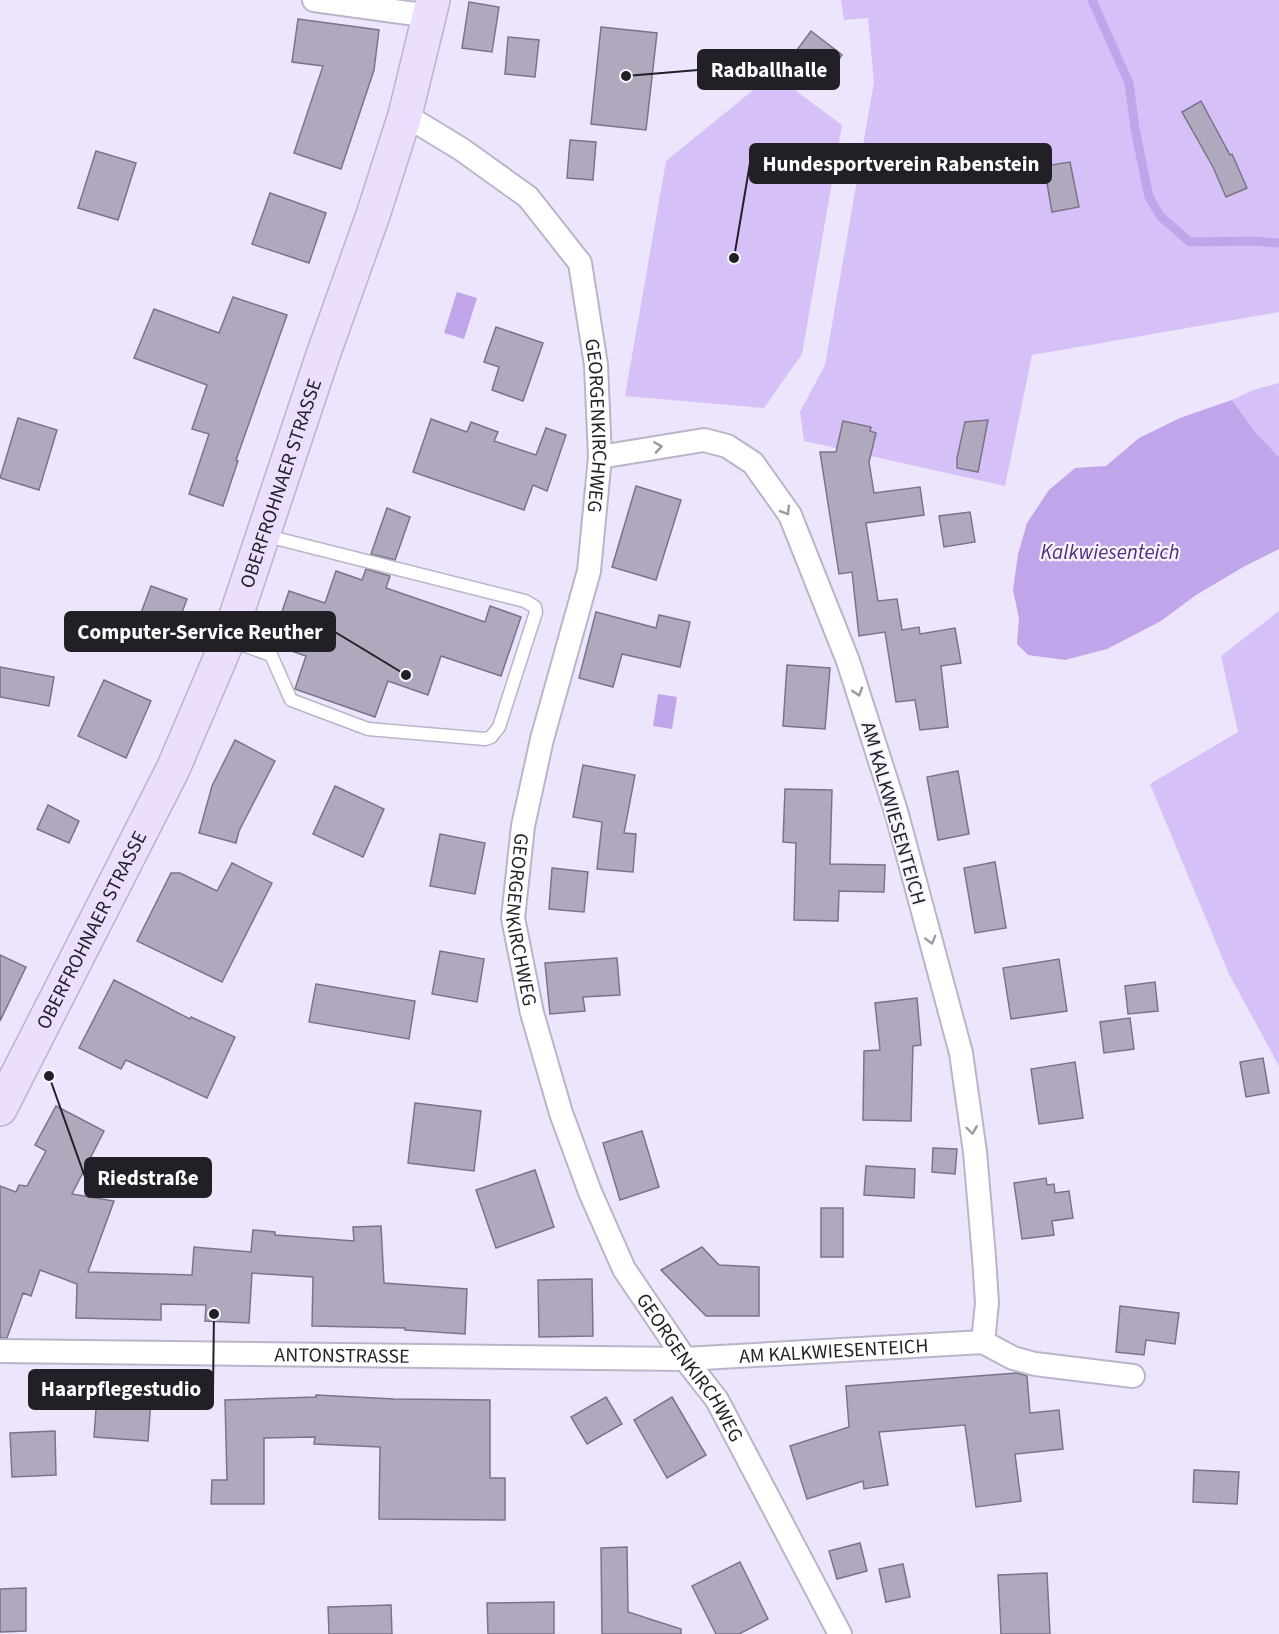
<svg xmlns="http://www.w3.org/2000/svg" width="1279" height="1634" font-family="'Source Sans 3',sans-serif">
	<rect width="100%" height="100%" fill="#ece5fb"/>
	<g fill="#d5c1f8">
		<path d="M841 0H1279V312L1032 355 1005 486 804 441 800 412 825 365 874 82 868 18 844 20Z"/>
		<path d="M773 74 842 125 802 354 764 408 625 396 666 161Z"/>
		<path d="M1279 383V457L1255 432 1232 400 1253 390Z"/>
		<path d="M1279 611V1066L1229 974 1150 784 1238 732 1221 656Z"/>
	</g>
	<g fill="#c0a5eb">
		<path d="M457 292 477 298 464 339 444 333Z"/>
		<path d="M1232 400 1255 432 1279 457V549L1245 566 1196 595 1161 621 1107 649 1065 660 1028 655 1017 644 1019 618 1013 590 1018 554 1027 523 1049 490 1075 468 1106 466 1139 438 1180 418Z"/>
		<path d="M658 694 677 697 672 729 653 726Z"/>
	</g>
	<g fill="none" stroke-linecap="round" stroke-linejoin="round">
		<path stroke="#c0a5eb" stroke-width="9" d="M1092 0 1129 83 1135 129 1149 197 1161 217 1190 242 1255 241 1279 243"/>
	</g>
	<g fill="#b0a9bd" stroke="#7b7488" stroke-width="1.5">
		<path d="M469 2 499 7 492 52 462 48Z"/>
		<path d="M298 19 379 30 374 70 341 169 294 153 323 66 292 62Z"/>
		<path d="M601 27 657 33 646 130 591 124Z"/>
		<path d="M811 31 842 55 823 82 791 58Z"/>
		<path d="M508 37 539 40 535 77 505 74Z"/>
		<path d="M1201 101 1230 155 1232 154 1247 188 1226 197 1213 167 1182 112Z"/>
		<path d="M570 140 596 142 593 180 567 178Z"/>
		<path d="M96 151 136 163 118 220 78 208Z"/>
		<path d="M1070 162 1079 207 1052 212 1044 166Z"/>
		<path d="M270 193 326 213 309 263 252 244Z"/>
		<path d="M233 297 287 315 236 460 238 461 223 506 189 494 209 434 192 429 207 385 134 358 154 309 219 333Z"/>
		<path d="M496 327 543 343 523 401 492 390 499 367 484 362Z"/>
		<path d="M18 418 57 430 39 490 0 478Z"/>
		<path d="M431 419 467 432 471 422 498 432 494 441 536 455 546 428 566 435 547 491 533 485 524 510 413 472Z"/>
		<path d="M988 420 978 472 957 468V458L965 422Z"/>
		<path d="M843 421 871 427 870 431 876 433 869 462 874 493 920 487 924 515 866 523 878 601 897 599 902 630 919 627 920 634 955 628 961 663 941 666 948 727 920 730 915 700 896 702 885 632 859 636 852 572 839 574 820 452H836Z"/>
		<path d="M636 486 681 500 656 580 612 567Z"/>
		<path d="M387 508 410 517 395 560 371 554Z"/>
		<path d="M970 512 975 542 944 547 939 516Z"/>
		<path d="M366 569 390 576 386 588 485 622 490 606 521 617 501 676 441 656 428 695 388 681 375 717 295 689 306 656 271 644 289 591 325 603 336 571 362 580Z"/>
		<path d="M151 586 187 599 174 634 138 621Z"/>
		<path d="M596 612 656 628 659 615 690 622 680 667 622 654 613 687 579 678Z"/>
		<path d="M787 665 830 668 825 729 783 726Z"/>
		<path d="M0 667 54 677 49 706 0 697Z"/>
		<path d="M104 680 151 701 126 758 78 736Z"/>
		<path d="M235 740 275 761 239 831 236 843 199 833 212 786Z"/>
		<path d="M583 765 635 775 624 833 636 834 633 872 597 869 602 822 573 817Z"/>
		<path d="M958 771 969 834 938 840 927 777Z"/>
		<path d="M335 786 384 809 363 857 313 834Z"/>
		<path d="M785 789 832 790 830 864 885 865 884 892 839 891 838 921 794 920 796 843 783 842Z"/>
		<path d="M48 805 79 821 69 843 37 829Z"/>
		<path d="M440 834 485 843 475 894 430 886Z"/>
		<path d="M995 862 1006 928 975 933 964 868Z"/>
		<path d="M232 863 272 883 222 982 137 941 171 873H180L217 891Z"/>
		<path d="M552 868 588 872 584 912 549 909Z"/>
		<path d="M440 951 484 959 477 1002 432 994Z"/>
		<path d="M0 955 26 967 0 1021Z"/>
		<path d="M617 958 620 995 583 997 585 1011 550 1014 545 963Z"/>
		<path d="M1059 959 1067 1011 1011 1019 1003 968Z"/>
		<path d="M114 980 190 1019 191 1017 235 1037 207 1098 126 1060 121 1069 79 1048Z"/>
		<path d="M1155 982 1158 1011 1128 1014 1125 986Z"/>
		<path d="M316 984 415 1001 409 1039 309 1022Z"/>
		<path d="M917 998 921 1045 913 1046 911 1121 863 1120 864 1051 880 1050 875 1003Z"/>
		<path d="M1130 1018 1134 1049 1104 1053 1100 1022Z"/>
		<path d="M1263 1058 1269 1093 1246 1097 1240 1062Z"/>
		<path d="M1075 1062 1083 1118 1039 1124 1031 1069Z"/>
		<path d="M415 1103 481 1111 474 1171 408 1163Z"/>
		<path d="M56 1106 104 1131 72 1194 114 1201 88 1272 192 1275 194 1247 251 1252 253 1230 275 1232V1235L354 1241 353 1227 381 1226 384 1283 467 1289 465 1334 405 1330V1328L312 1326 313 1277 252 1273 249 1323 205 1321 206 1305 161 1304V1320L76 1318 77 1284 40 1270 31 1296 23 1293 7 1338H0V1186L16 1192 19 1185 27 1186 46 1151 35 1145Z"/>
		<path d="M642 1131 659 1187 620 1200 603 1143Z"/>
		<path d="M933 1148 957 1149 955 1174 932 1172Z"/>
		<path d="M866 1166 915 1169 914 1198 864 1195Z"/>
		<path d="M535 1170 554 1227 496 1248 476 1190Z"/>
		<path d="M1046 1178 1047 1185 1054 1184 1055 1193 1069 1191 1073 1218 1052 1221 1054 1235 1022 1239 1014 1183Z"/>
		<rect x="821" y="1208" width="22" height="49"/>
		<path d="M702 1247 719 1265 759 1267V1316H706L661 1270Z"/>
		<path d="M592 1279 593 1336 539 1337 538 1280Z"/>
		<path d="M1120 1306 1179 1313 1175 1344 1146 1340 1144 1355 1116 1352Z"/>
		<path d="M1017 1373 1027 1376 1030 1413 1059 1410 1063 1449 1015 1454 1021 1501 976 1507 965 1425 879 1432 888 1485 864 1489 863 1481 807 1499 790 1446 849 1427 846 1386Z"/>
		<path d="M97 1395 151 1399 148 1441 94 1437Z"/>
		<path d="M316 1395 394 1399 490 1400V1478H505V1520L379 1519 380 1447 314 1444 315 1437 264 1438V1504H211L212 1480H227L225 1400 316 1397Z"/>
		<path d="M606 1397 622 1424 587 1444 571 1417Z"/>
		<path d="M672 1397 706 1455 667 1478 634 1420Z"/>
		<path d="M55 1431 56 1475 12 1477 10 1433Z"/>
		<path d="M1194 1470 1239 1472 1237 1504 1193 1502Z"/>
		<path d="M860 1543 867 1571 837 1579 829 1551Z"/>
		<path d="M627 1547 628 1612 681 1629V1634H602L601 1548Z"/>
		<path d="M740 1562 768 1619 739 1634H716L692 1586Z"/>
		<path d="M903 1564 910 1597 886 1602 879 1569Z"/>
		<path d="M1047 1573 1050 1634H1001L998 1575Z"/>
		<path d="M26 1588V1631L0 1632V1589Z"/>
		<path d="M554 1602V1634H488L487 1603Z"/>
		<path d="M391 1605 392 1634H329L328 1607Z"/>
	</g>
	<g fill="none" stroke-linecap="round" stroke-linejoin="round">
		<g stroke="#bbb4c9" stroke-width="15">
			<path id="service" d="M229 640 271 655 291 700 368 729 485 739 491 737 499 727 536 612 535 607 525 601 263 535"/>
		</g>
		<g stroke="#bbb4c9" stroke-width="26">
			<g id="minor">
				<path d="M314 0 430 16"/>
				<path id="s1" d="M405 115 461 149 528 197 580 263 596 365 600 457 589 571 542 739 523 826 513 918 532 1013 561 1113 590 1192 624 1269 685 1359 717 1400 840 1634"/>
				<path d="M983 1342 1013 1358 1035 1364 1133 1376"/>
				<path id="s2" d="M0 1351 685 1359 983 1342 987 1303 984 1257 975 1152 961 1053 896 811 848 661 790 515 753 463 727 446 704 440 600 457"/>
			</g>
		</g>
		<g stroke="#bbb4c9" stroke-width="36">
			<g id="secondary">
				<path id="s3" d="M0 1109 173 769 228 640 323 355 373 215 405 115 433 0"/>
			</g>
		</g>
		<use href="#service" stroke="#fff" stroke-width="12"/>
		<use href="#minor" stroke="#fff" stroke-width="22"/>
		<use href="#secondary" stroke="#ebdffd" stroke-width="33"/>
	</g>
	<defs><path id="oneway-chevron" d="M-2-3.5L2.5 0L-2 3.5" fill="none" stroke-width="1.6" stroke-linecap="round" stroke-linejoin="round" transform="scale(1.5)"/></defs>
	<g stroke="#9c9a9e">
		<use href="#oneway-chevron" transform="translate(658 447) rotate(-9)"/>
		<use href="#oneway-chevron" transform="translate(786 511) rotate(58)"/>
		<use href="#oneway-chevron" transform="translate(858 692) rotate(72)"/>
		<use href="#oneway-chevron" transform="translate(931 940) rotate(75)"/>
		<use href="#oneway-chevron" transform="translate(972 1130) rotate(82)"/>
	</g>
	<g text-anchor="middle" stroke-width="4.5" stroke-linejoin="round" paint-order="stroke">
		<g font-size="20" fill="#221f27" stroke="#f7f4fd">
			<text dy="7" stroke="none"><textPath href="#s1" startOffset="396">GEORGENKIRCHWEG</textPath></text>
			<text dy="7" stroke="none"><textPath href="#s3" startOffset="687">OBERFROHNAER STRASSE</textPath></text>
			<text transform="translate(894 813) rotate(74)" y="7">AM KALKWIESENTEICH</text>
			<text dy="7" stroke="none"><textPath href="#s1" startOffset="900">GEORGENKIRCHWEG</textPath></text>
			<text dy="7" stroke="none"><textPath href="#s3" startOffset="201">OBERFROHNAER STRASSE</textPath></text>
			<text dy="7" stroke="none"><textPath href="#s2" startOffset="834">AM KALKWIESENTEICH</textPath></text>
			<text dy="7" stroke="none"><textPath href="#s2" startOffset="342">ANTONSTRASSE</textPath></text>
			<text dy="7" stroke="none"><textPath href="#s1" startOffset="1386">GEORGENKIRCHWEG</textPath></text>
		</g>
		<g font-size="21" font-style="italic" fill="#522d7e" stroke="#f7f4fd">
			<text x="1110" y="559">Kalkwiesenteich</text>
		</g>
	</g>
	<path fill="none" stroke="#221f27" stroke-width="2" d="M626 76L698 70M734 258L750 163M406 675L335 632M49 1076L85 1177M214 1314L213 1389"/>
	<g fill="#221f27" stroke="#f7f4fd" stroke-width="2">
		<circle cx="626" cy="76" r="6"/>
		<circle cx="734" cy="258" r="6"/>
		<circle cx="406" cy="675" r="6"/>
		<circle cx="49" cy="1076" r="6"/>
		<circle cx="214" cy="1314" r="6"/>
	</g>
	<g fill="#221f27" stroke="#221f27" stroke-width="2">
		<rect x="698" y="50" width="141" height="39" rx="6"/>
		<rect x="750" y="144" width="301" height="39" rx="6"/>
		<rect x="65" y="612" width="270" height="39" rx="6"/>
		<rect x="85" y="1158" width="126" height="39" rx="6"/>
		<rect x="29" y="1370" width="184" height="39" rx="6"/>
	</g>
	<g font-size="21" text-anchor="middle" font-weight="bold" fill="#fff">
		<text x="769" y="77">Radballhalle</text>
		<text x="901" y="171">Hundesportverein Rabenstein</text>
		<text x="200" y="639">Computer-Service Reuther</text>
		<text x="148" y="1185">Riedstraße</text>
		<text x="121" y="1396">Haarpflegestudio</text>
	</g>
</svg>
